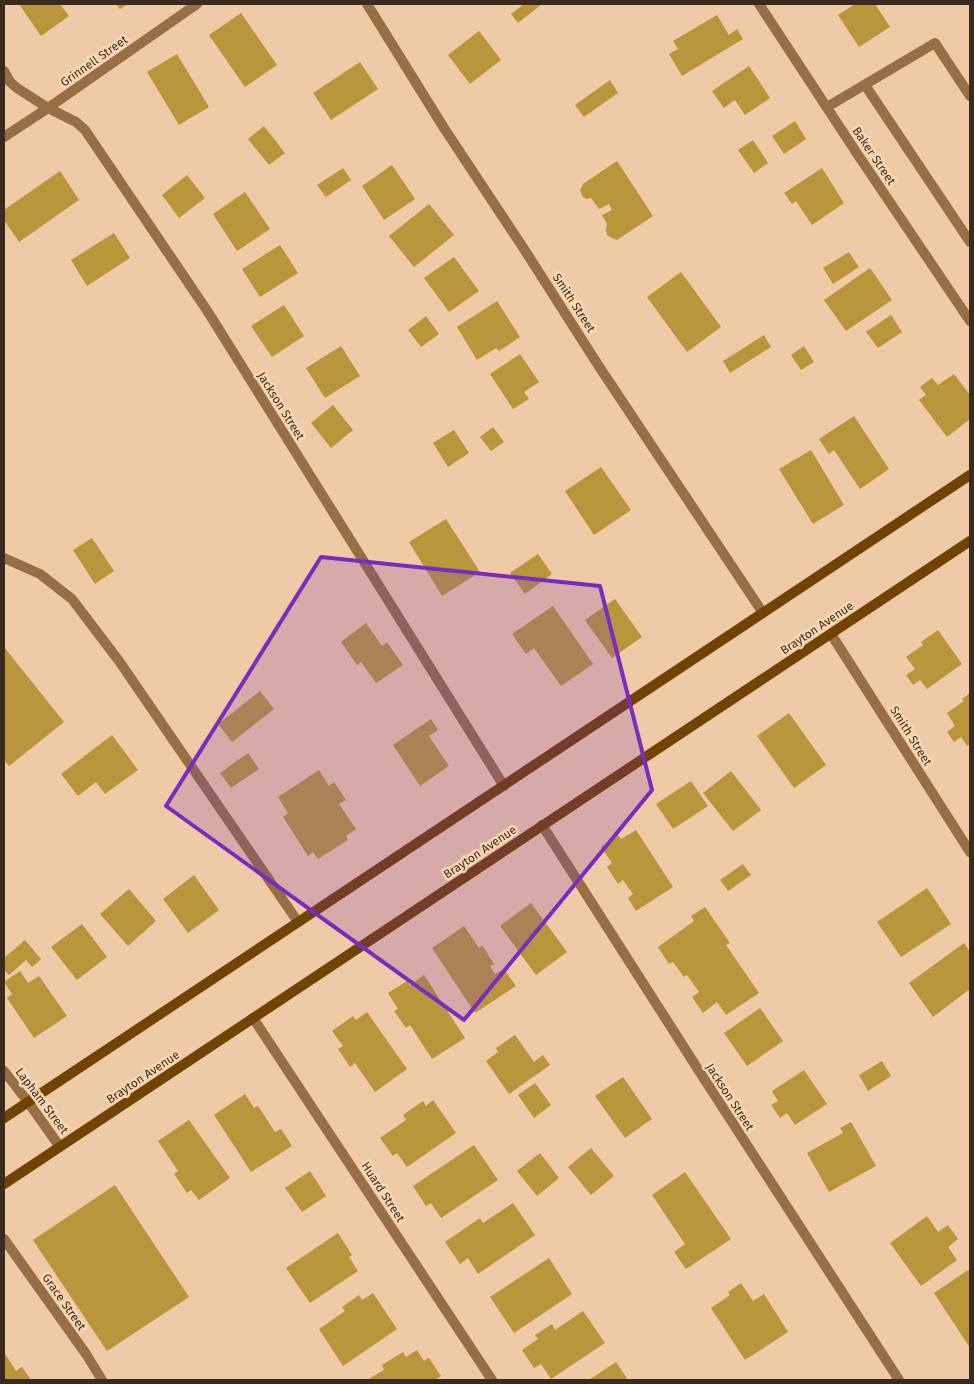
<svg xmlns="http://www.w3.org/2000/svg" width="974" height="1384" font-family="'Fira Sans',sans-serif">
	<rect width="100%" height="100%" fill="#eecaa6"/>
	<g fill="#ba953b">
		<path d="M19 4H60L69 16 41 36Z"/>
		<path d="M116 4H128L120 9Z"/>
		<path d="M524 4H542L518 23 511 14Z"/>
		<path d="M855 4H875L890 27 859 47 838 15Z"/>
		<path d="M241 13 277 65 245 87 209 35Z"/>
		<path d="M717 15 729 35 737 29 743 39 682 76 669 54 678 49 673 41Z"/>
		<path d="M479 31 501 60 470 84 448 55Z"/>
		<path d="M177 54 209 107 179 125 147 72Z"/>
		<path d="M360 62 378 89 331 120 313 93Z"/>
		<path d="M749 66 770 98 745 115 735 100 724 108 712 91Z"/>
		<path d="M610 80 618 93 584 117 575 105Z"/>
		<path d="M795 121 806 139 784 154 772 136Z"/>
		<path d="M264 126 285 153 269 165 248 139Z"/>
		<path d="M753 140 768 163 754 173 738 150Z"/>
		<path d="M617 161 653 216 617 240 612 238 607 235 606 229 607 224 602 215 612 210 609 204 599 209 591 198 587 199 583 197 580 190 583 184Z"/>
		<path d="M392 165 415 199 384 220 362 186Z"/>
		<path d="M343 168 351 180 326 197 317 185Z"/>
		<path d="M822 168 844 203 812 225 796 201 792 204 784 193Z"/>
		<path d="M60 171 79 200 19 242 4 220V210Z"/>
		<path d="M187 175 205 198 179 218 162 195Z"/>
		<path d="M245 192 270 229 237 251 213 214Z"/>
		<path d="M429 204 454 235 414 267 389 236Z"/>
		<path d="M114 233 130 258 87 286 71 260Z"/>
		<path d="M280 245 298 273 260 297 242 269Z"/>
		<path d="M849 252 859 267 833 284 823 268Z"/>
		<path d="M454 257 479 291 449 312 424 278Z"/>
		<path d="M870 268 892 300 846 331 824 300Z"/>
		<path d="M681 272 721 327 687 352 647 297Z"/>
		<path d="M497 301 520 337 499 351 496 348 477 360 457 327Z"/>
		<path d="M284 305 304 336 272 357 251 326Z"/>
		<path d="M891 315 902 332 878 348 866 332Z"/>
		<path d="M426 316 439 334 421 347 408 330Z"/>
		<path d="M764 335 771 347 730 373 723 361Z"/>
		<path d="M341 346 360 376 325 398 306 368Z"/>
		<path d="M804 346 814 362 801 370 791 355Z"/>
		<path d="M520 354 539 382 524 392 529 399 513 409 490 374Z"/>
		<path d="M954 374 970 395V419L947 437 919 400 926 395 920 387 932 378 938 385Z"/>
		<path d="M333 405 353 430 331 448 311 423Z"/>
		<path d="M854 416 889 469 860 489 834 450 829 454 819 439Z"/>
		<path d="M493 427 504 442 491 451 480 437Z"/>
		<path d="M454 430 469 453 448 467 433 443Z"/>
		<path d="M811 450 844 505 813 524 779 469Z"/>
		<path d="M601 467 631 510 594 535 565 491Z"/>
		<path d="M446 519 480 572 442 596 409 542Z"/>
		<path d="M92 538 114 571 95 584 73 550Z"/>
		<path d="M538 554 552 574 525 594 510 573Z"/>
		<path d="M615 599 642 637 612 658 585 620Z"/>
		<path d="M553 606 593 664 561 686 534 648 526 654 512 634Z"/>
		<path d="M366 623 382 646 387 642 403 665 376 683 361 662 357 665 341 642Z"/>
		<path d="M938 630 962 664 927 689 920 680 913 685 906 675 915 669 906 657 923 645 921 642Z"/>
		<path d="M4 647 64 722 9 766 4 760Z"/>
		<path d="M260 691 274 709 232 742 218 724Z"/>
		<path d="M970 693V744L967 746 961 737 954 742 947 732 955 726 947 713 964 701 962 699Z"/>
		<path d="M789 713 826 765 794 788 757 736Z"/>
		<path d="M431 719 438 730 429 736 449 766 420 786 393 745Z"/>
		<path d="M112 735 138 770 105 794 96 782 78 796 61 774Z"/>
		<path d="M248 753 259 769 231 788 220 773Z"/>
		<path d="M319 770 329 786 334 782 346 800 339 804 356 829 346 836 348 840 318 859 313 852 308 856 283 817 288 813 278 797Z"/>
		<path d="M731 771 761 810 733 831 703 793Z"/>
		<path d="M691 781 708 806 673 829 656 804Z"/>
		<path d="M636 830 673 887 636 911 628 898 633 894 623 880 618 884 607 867 612 863 601 847 618 835 621 839Z"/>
		<path d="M743 864 751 875 728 891 720 880Z"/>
		<path d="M194 875 219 910 188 933 163 899Z"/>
		<path d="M927 888 951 924 901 957 877 922Z"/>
		<path d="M129 889 156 921 128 946 100 914Z"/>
		<path d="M531 903 567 952 536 975 500 926Z"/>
		<path d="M705 907 730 943 726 945 759 993 726 1015 717 1002 703 1013 692 997 699 992 687 975 684 977 673 962 669 964 658 947 694 921 691 916Z"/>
		<path d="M82 924 107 957 77 980 51 947Z"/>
		<path d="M464 926 479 948 482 945 494 964 490 966 495 974 504 969 516 986 475 1013 432 948Z"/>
		<path d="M25 940 41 959 32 967 26 960 9 975 4 970V958Z"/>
		<path d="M964 943 970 952V989L933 1017 909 983Z"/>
		<path d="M20 971 28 983 39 976 67 1016 34 1038 7 998 12 994 4 982Z"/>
		<path d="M424 975 465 1038 432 1059 410 1025 406 1028 394 1011 398 1009 388 993 407 981 410 985Z"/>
		<path d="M760 1008 783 1041 747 1066 724 1033Z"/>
		<path d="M367 1012 407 1069 375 1092 355 1063 350 1067 338 1049 343 1046 332 1031 353 1016 356 1020Z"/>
		<path d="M515 1035 534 1062 543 1055 550 1065 509 1094 486 1061 498 1052 496 1048Z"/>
		<path d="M882 1061 891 1076 868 1091 859 1075Z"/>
		<path d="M804 1070 827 1104 795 1125 787 1113 780 1118 771 1105 778 1101 772 1091Z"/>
		<path d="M623 1077 652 1119 625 1138 595 1096Z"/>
		<path d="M535 1083 551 1105 534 1118 518 1095Z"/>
		<path d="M245 1094 254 1108 258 1106 275 1132 281 1129 292 1146 251 1172 214 1115Z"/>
		<path d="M433 1100 456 1133 407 1167 397 1153 393 1156 380 1138 406 1120 403 1115 423 1101 426 1106Z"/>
		<path d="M189 1120 230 1178 199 1200 191 1190 187 1193 174 1174 178 1171 158 1141Z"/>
		<path d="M851 1122 876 1166 829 1192 807 1153 843 1133 840 1128Z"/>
		<path d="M474 1145 498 1180 441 1218 431 1203 426 1206 413 1186Z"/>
		<path d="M591 1148 614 1176 591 1195 568 1167Z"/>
		<path d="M540 1153 559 1178 537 1196 517 1171Z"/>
		<path d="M310 1171 326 1196 302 1212 285 1188Z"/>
		<path d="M685 1172 731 1239 686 1269 674 1252 685 1244 652 1195Z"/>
		<path d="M115 1185 189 1297 107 1351 33 1240Z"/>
		<path d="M513 1203 535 1235 478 1274 468 1258 460 1264 445 1242 480 1218 483 1223Z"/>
		<path d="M927 1216 938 1232 948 1225 958 1239 948 1247 957 1260 921 1286 890 1243Z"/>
		<path d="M338 1233 352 1255 349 1257 358 1271 310 1303 286 1268Z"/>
		<path d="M549 1258 572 1294 514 1333 490 1297Z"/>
		<path d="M968 1270 970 1273V1348L934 1293Z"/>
		<path d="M741 1283 753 1301 764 1294 788 1332 745 1360 711 1308 730 1295 728 1292Z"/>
		<path d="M373 1293 397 1329 343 1366 319 1329 345 1311 342 1307 359 1295 362 1300Z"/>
		<path d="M583 1311 605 1343 551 1379 541 1364 534 1368 522 1350 538 1339 535 1335 552 1324 555 1330Z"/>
		<path d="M417 1350 424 1361 429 1358 441 1376 435 1380H367L384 1370 382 1365 403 1352 406 1357Z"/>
		<path d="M4 1352 16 1371 22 1367 31 1380H4Z"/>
		<path d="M616 1362 628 1380H589Z"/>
	</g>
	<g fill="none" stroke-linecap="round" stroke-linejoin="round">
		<g stroke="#986f44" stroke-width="10">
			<path d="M865 85 970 242"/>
			<path d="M827 107 935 43 970 96"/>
			<path d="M4 558 40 574 72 599 119 661 298 922"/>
		</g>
		<g stroke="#986f44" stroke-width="10">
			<path d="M367 4 444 128 524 249 600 368 763 613"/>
			<path d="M759 4 858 155 970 321"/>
			<path d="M4 71 10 82 17 88 48 108 76 122 85 130 208 312 504 786"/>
			<path d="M4 137 48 108 197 4"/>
			<path d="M831 634 970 852"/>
			<path d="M542 825 701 1074 899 1380"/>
			<path d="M253 1018 492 1380"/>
			<path d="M4 1071 28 1102 60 1147"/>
			<path d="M4 1239 86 1354 102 1380"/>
		</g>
		<g stroke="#714200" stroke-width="10">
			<path d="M4 1118 970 475"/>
			<path d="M4 1184 970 541"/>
		</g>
	</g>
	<path fill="#7b2cbf" fill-opacity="0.2" stroke="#7b2cbf" stroke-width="4" stroke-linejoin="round" d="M321 557 600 586 652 790 464 1020 166 806Z"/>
	<g text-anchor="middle" stroke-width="5" stroke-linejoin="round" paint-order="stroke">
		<g font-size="12" fill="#3a2b1e" stroke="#fcd7b3">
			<text transform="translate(94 61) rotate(-35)" y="4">Grinnell Street</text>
			<text transform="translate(874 156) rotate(56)" y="4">Baker Street</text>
			<text transform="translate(574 303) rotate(57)" y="4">Smith Street</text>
			<text transform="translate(281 406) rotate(58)" y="4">Jackson Street</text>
			<text transform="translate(817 628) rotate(-34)" y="4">Brayton Avenue</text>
			<text transform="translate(911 736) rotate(58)" y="4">Smith Street</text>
			<text transform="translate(480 852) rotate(-34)" y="4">Brayton Avenue</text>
			<text transform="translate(143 1077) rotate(-34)" y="4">Brayton Avenue</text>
			<text transform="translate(730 1097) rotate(57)" y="4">Jackson Street</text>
			<text transform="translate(42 1101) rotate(53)" y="4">Lapham Street</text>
			<text transform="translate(383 1192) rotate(57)" y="4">Huard Street</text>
			<text transform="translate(64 1302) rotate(55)" y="4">Grace Street</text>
		</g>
	</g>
	<rect width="974" height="1384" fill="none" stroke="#3a2b1e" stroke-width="10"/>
</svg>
